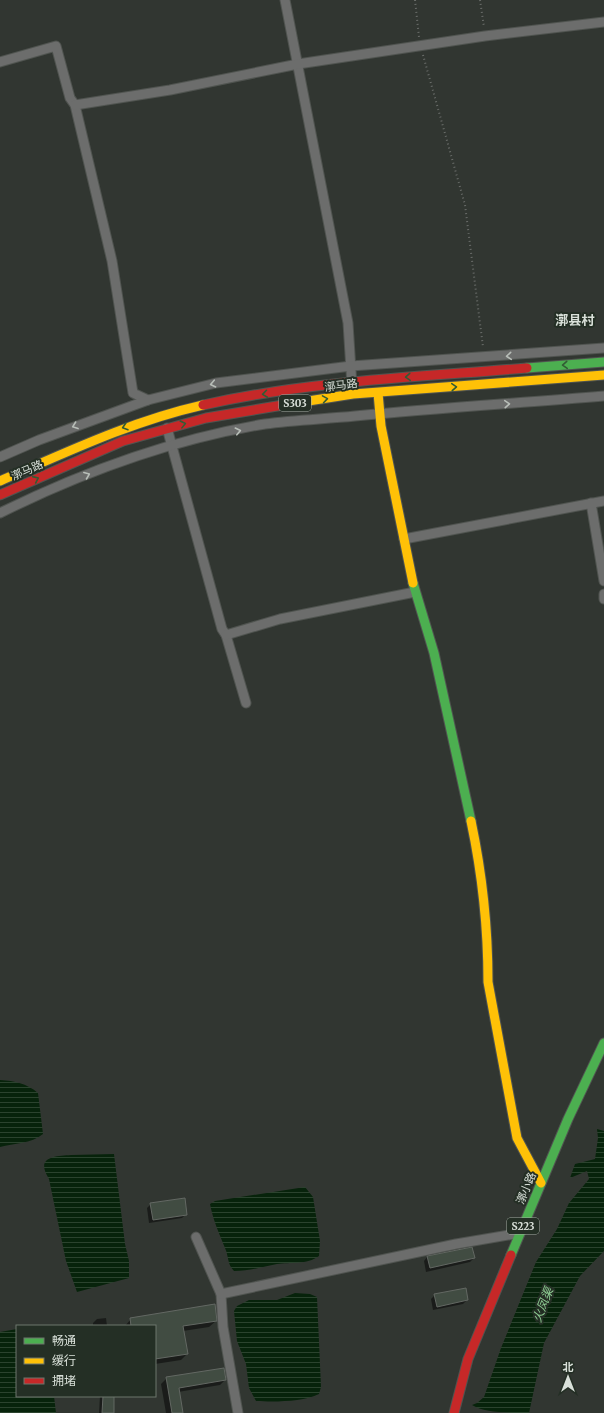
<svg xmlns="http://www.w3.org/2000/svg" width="604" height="1413" font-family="Merriweather,'Noto Sans SC',serif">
	<defs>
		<pattern id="water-rules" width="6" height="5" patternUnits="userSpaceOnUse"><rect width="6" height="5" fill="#07230b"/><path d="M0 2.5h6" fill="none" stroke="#2b432e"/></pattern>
	</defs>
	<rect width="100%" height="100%" fill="#313631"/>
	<g fill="url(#water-rules)">
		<path d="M0 1080C15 1081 26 1083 38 1093L43 1134C31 1144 14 1143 0 1147Z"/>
		<path d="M597 1129 604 1131V1251L580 1276 544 1343 529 1413C512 1413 484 1413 472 1405L477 1403 484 1397 501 1348 536 1262 557 1229 569 1203 589 1179 587 1171 570 1178 575 1164 595 1159 598 1138Z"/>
		<path d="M71 1155 114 1154 125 1244 129 1261V1278L77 1292 66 1261 49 1179C35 1157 54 1156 71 1155Z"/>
		<path d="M305 1187 313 1197 320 1241 319 1256C307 1265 290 1262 277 1264 262 1267 249 1271 234 1271 227 1264 229 1257 225 1248 219 1233 213 1220 210 1204L215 1201Z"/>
		<path d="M295 1293 310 1294 317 1297 321 1387 319 1394C303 1402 274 1402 256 1401L249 1388 246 1364 237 1341 234 1311 237 1306 249 1300H277Z"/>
		<path d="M17 1329V1396H54L56 1413H0V1332Z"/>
	</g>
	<g fill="#0007">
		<path d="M151 1204 186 1214 182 1218 149 1223 147 1208Z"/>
		<path d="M427 1257 474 1258 470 1262 426 1272 424 1261Z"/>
		<path d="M435 1295 467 1300 463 1304 433 1310 431 1299Z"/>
		<path d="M106 1318 107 1326H93V1323L97 1319Z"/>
		<path d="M131 1319 216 1321 209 1327 183 1331 187 1354 181 1360 155 1364V1326H125Z"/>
		<path d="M167 1378 225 1380 220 1385 178 1392 182 1413H166L161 1384Z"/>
		<path d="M100 1396H113V1413H99Z"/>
	</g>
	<g fill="#414c42" stroke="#636863">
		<path d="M185 1198 187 1215 153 1220 150 1203Z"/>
		<path d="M472 1247 475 1258 430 1268 427 1256Z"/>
		<path d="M466 1288 468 1300 437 1307 434 1294Z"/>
		<path d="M215 1304 217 1321 183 1326 188 1354 155 1359V1326H131L130 1318Z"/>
		<path d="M224 1368 226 1380 179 1388 183 1413H172L166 1377Z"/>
		<path d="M103 1396H114V1413H102Z"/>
	</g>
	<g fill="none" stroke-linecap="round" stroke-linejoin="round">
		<g stroke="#505450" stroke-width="11">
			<g id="street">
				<path d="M285 0 348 323 352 386"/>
				<path d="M0 62 56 46 70 98 75 105 112 261 133 393 148 400"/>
				<path d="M75 105 170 90 298 64 485 36 604 22"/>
				<path d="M167 428 222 629 226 635 246 703"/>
				<path d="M0 457 39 440 148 400 216 383 351 366 604 348"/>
				<path d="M591 503 604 581"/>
				<path d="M0 513C83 472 173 439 265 424 295 420 325 419 355 416 438 408 521 403 604 396"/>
				<path d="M404 539 604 501"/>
				<path d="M604 594V599"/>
				<path d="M226 635 280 619 415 592"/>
				<path d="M196 1237 221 1294 223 1327 238 1413"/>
				<path d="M221 1294 456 1244 520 1233"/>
			</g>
		</g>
		<g stroke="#505450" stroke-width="11">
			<g id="fast">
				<path d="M527 368 604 362"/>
				<path d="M413 583 434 653 471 821"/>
				<path d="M511 1255 568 1119 604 1043"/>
			</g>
		</g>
		<g stroke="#505450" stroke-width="11">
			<g id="slow">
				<path d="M378 393 381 426 413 583"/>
				<path d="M289 404 353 394 604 375"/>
				<path d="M0 481C67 452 132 421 203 405"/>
				<path d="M471 821C482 873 488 928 488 982L517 1138 541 1183"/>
			</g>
		</g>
		<g stroke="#505450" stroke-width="11">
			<g id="jam">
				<path d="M203 405C309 381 419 377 527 368"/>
				<path d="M0 495 123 441 206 418 289 404"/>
				<path d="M454 1413 468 1359 511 1255"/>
			</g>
		</g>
		<g stroke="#6a6d6a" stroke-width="2" stroke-dasharray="1 3" stroke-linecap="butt">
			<path d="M415 0 419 37"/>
			<path d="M480 0 484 27"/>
			<path d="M423 55 465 205 483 347"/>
		</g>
		<use href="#street" stroke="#6c6d6c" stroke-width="9"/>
		<use href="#fast" stroke="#4caf50" stroke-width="9"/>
		<use href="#slow" stroke="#ffc107" stroke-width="9"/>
		<use href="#jam" stroke="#c62828" stroke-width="9"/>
	</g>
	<defs><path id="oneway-chevron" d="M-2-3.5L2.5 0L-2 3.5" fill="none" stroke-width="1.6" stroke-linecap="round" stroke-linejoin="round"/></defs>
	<g stroke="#b8beb8">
		<use href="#oneway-chevron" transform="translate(509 356) rotate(175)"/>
		<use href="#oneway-chevron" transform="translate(213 384) rotate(168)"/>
		<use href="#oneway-chevron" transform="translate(507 404) rotate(-4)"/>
		<use href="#oneway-chevron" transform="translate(75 426) rotate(160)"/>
		<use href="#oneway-chevron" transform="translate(238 431) rotate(-13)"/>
		<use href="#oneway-chevron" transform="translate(87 475) rotate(-22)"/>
	</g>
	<g stroke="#325c34">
		<use href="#oneway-chevron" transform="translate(565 365) rotate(176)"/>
		<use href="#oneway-chevron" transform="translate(408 377) rotate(176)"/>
		<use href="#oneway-chevron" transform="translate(454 387) rotate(-4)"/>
		<use href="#oneway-chevron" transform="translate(265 394) rotate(172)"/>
		<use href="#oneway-chevron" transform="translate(325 399) rotate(-9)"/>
		<use href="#oneway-chevron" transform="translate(183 424) rotate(-14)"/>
		<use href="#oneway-chevron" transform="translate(125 427) rotate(162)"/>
		<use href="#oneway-chevron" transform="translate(36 479) rotate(-24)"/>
	</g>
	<g text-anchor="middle" stroke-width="4" stroke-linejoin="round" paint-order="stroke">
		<g fill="#242f25" stroke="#a3aba3" stroke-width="1">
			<rect x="279" y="395" width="32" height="16" rx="3"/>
			<rect x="507" y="1218" width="32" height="16" rx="3"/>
		</g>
		<g font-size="10" font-weight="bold" fill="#d9e0d9">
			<text x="295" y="407">S303</text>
			<text x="523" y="1230">S223</text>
		</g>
		<g font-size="11" fill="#d9e0d9" stroke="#242f25">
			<text transform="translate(341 385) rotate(-8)" y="4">漷马路</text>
			<text transform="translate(27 470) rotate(-24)" y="4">漷马路</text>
			<text transform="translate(526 1188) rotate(-67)" y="4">漷小路</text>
		</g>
		<g font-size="12" font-style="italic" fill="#90d095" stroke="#242f25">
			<text transform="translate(543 1305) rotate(-69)" y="4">火凤渠</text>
		</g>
		<g font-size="13" font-weight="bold" fill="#d9e0d9" stroke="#242f25">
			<text x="575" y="325">漷县村</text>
		</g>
	</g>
	<rect x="16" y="1325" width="140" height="72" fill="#242f25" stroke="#6c766d"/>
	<rect x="24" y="1338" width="20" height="6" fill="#4caf50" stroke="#6c766d"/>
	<text x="52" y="1345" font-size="12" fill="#d9e0d9">畅通</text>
	<rect x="24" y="1358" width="20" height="6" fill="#ffc107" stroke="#6c766d"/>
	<text x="52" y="1365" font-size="12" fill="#d9e0d9">缓行</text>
	<rect x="24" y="1378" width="20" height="6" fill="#c62828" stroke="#6c766d"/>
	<text x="52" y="1385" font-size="12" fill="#d9e0d9">拥堵</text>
	<g transform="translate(568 1377)" stroke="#242f25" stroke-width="3" paint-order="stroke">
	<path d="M0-3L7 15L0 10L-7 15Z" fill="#d9e0d9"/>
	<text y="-6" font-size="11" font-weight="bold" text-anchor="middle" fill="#d9e0d9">北</text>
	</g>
</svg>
